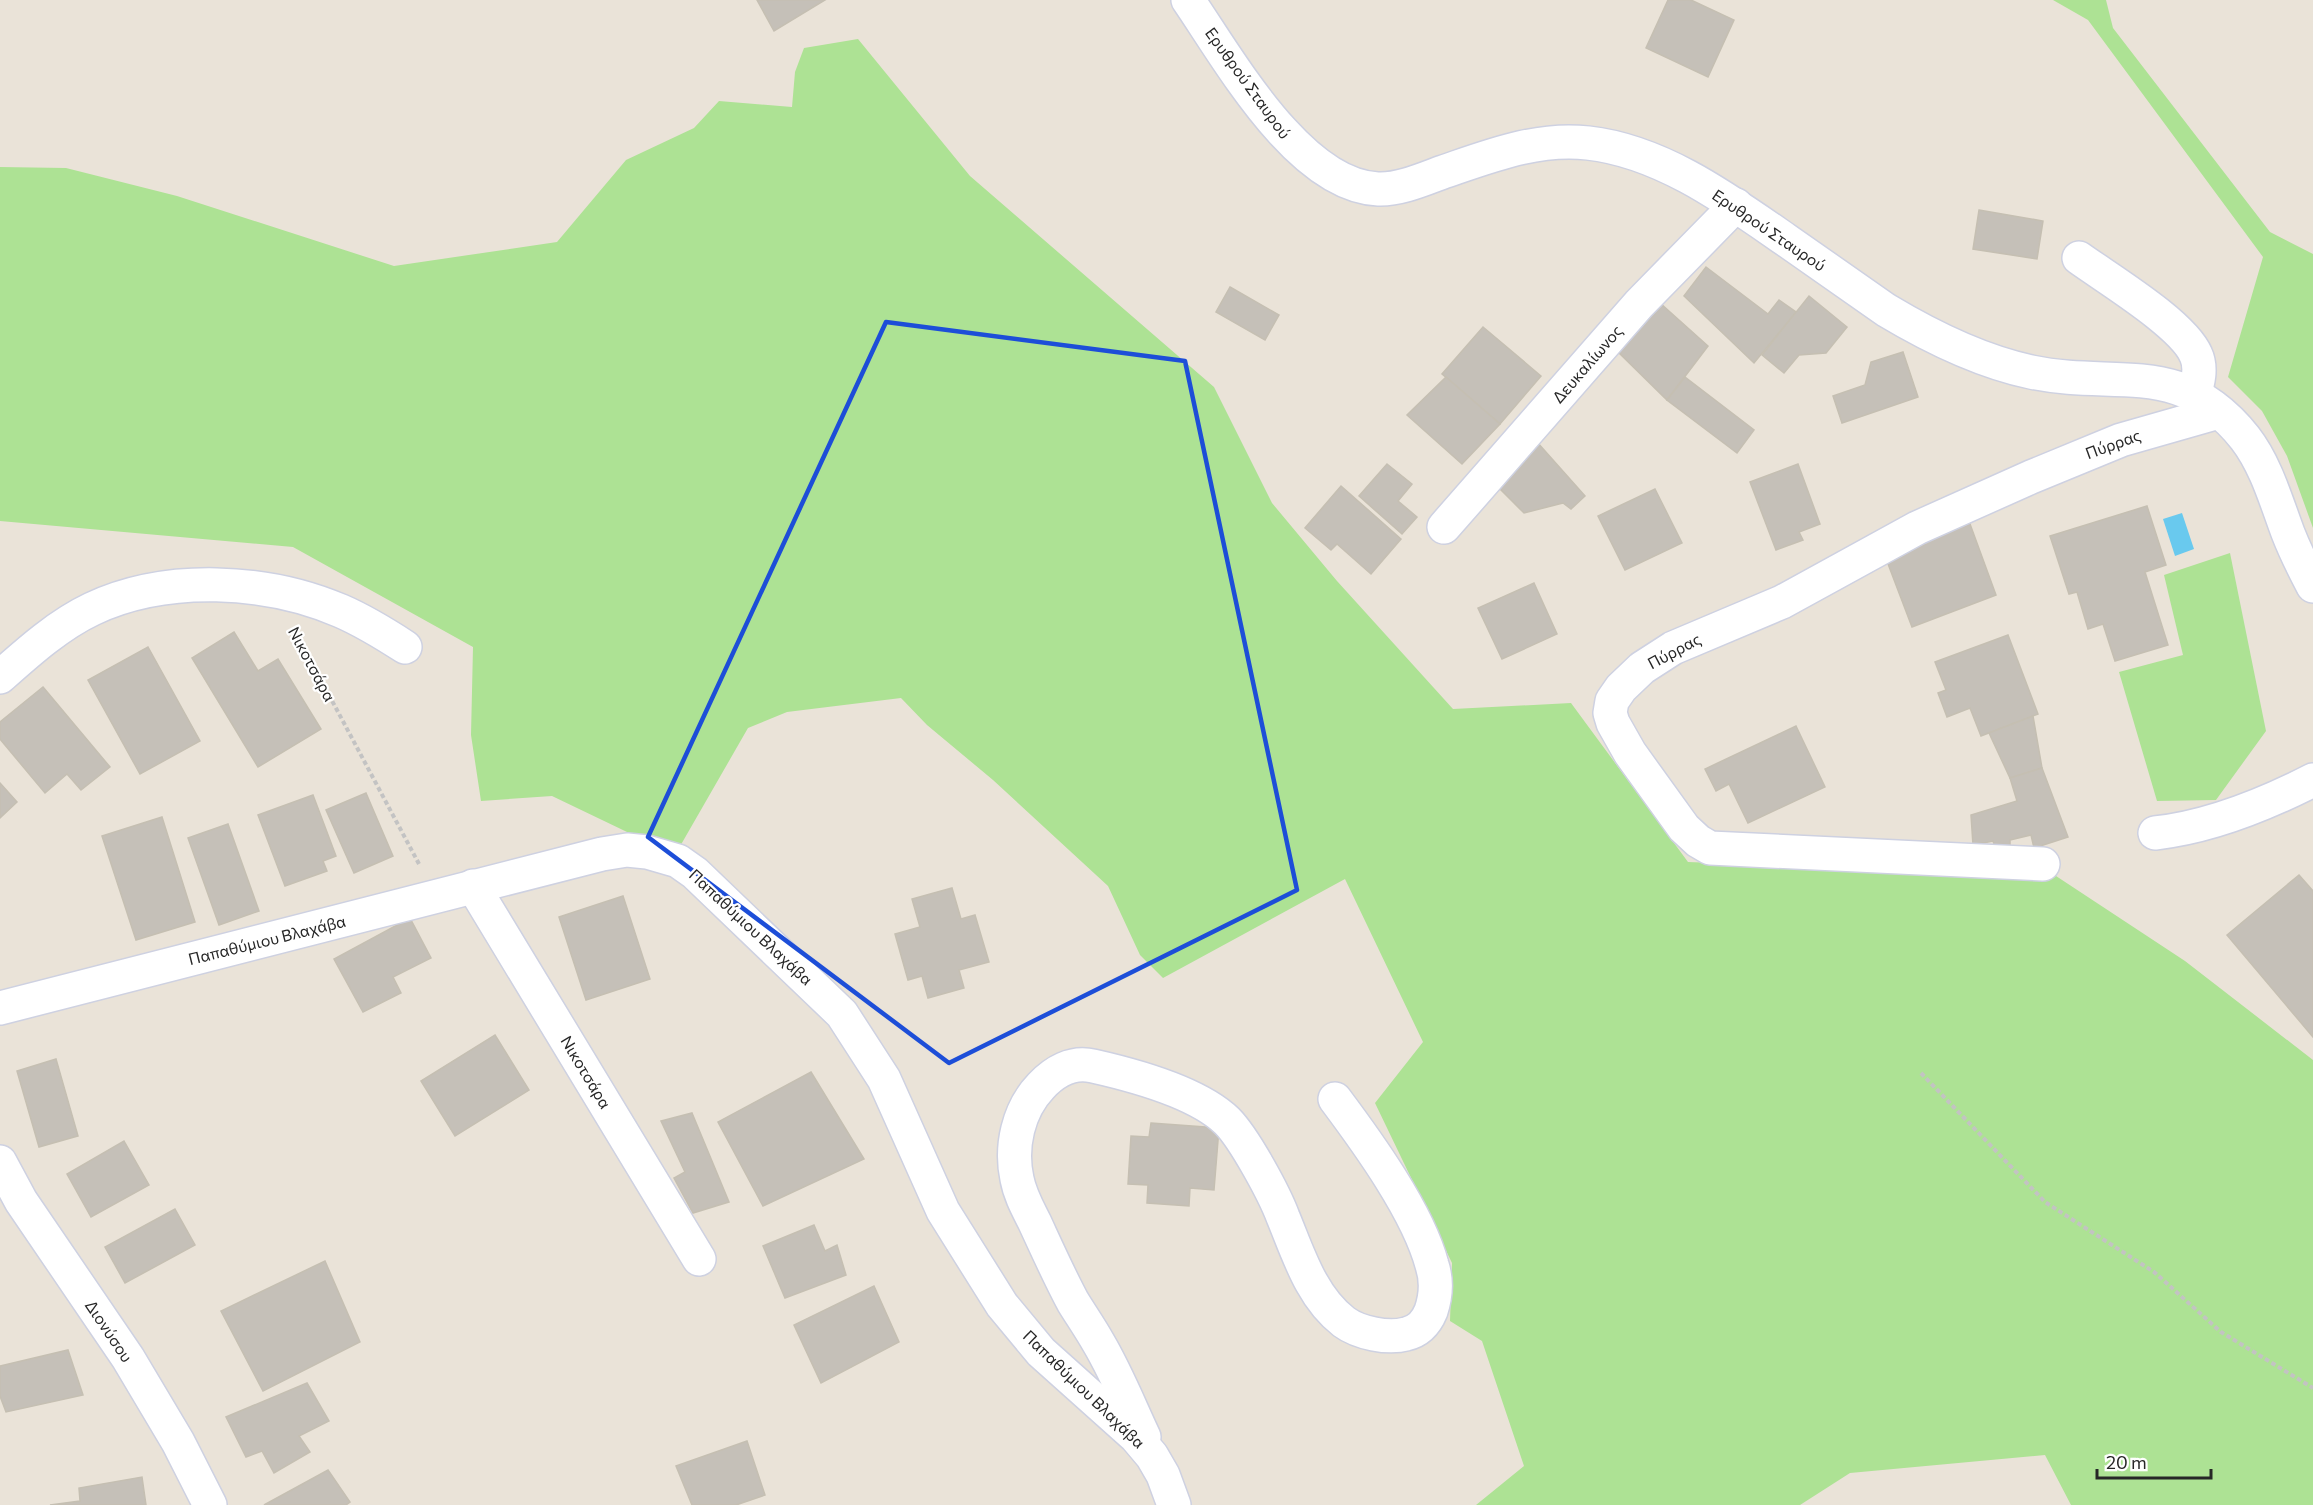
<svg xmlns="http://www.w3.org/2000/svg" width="2313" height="1505" font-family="Commissioner,sans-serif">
	<rect width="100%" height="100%" fill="#eae3d8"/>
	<g fill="#ade294">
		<path d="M2053 0H2106L2113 28 2270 232 2313 254V528L2287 456 2262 411 2228 377 2263 257 2088 20Z"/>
		<path d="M858 39 970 176 1214 387 1272 503 1337 581 1453 709 1571 703 1688 862 2056 876 2185 961 2313 1060V1505H2071L2045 1455 1850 1473 1800 1505H1476L1524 1466 1482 1341 1450 1321 1452 1263 1375 1103 1423 1042 1345 879 1163 978 1140 955 1108 886 993 780 927 725 901 698 787 712 748 728 675 855 552 796 481 801 471 735 473 647 293 547 0 521V167L66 168 177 196 394 266 557 242 626 160 694 128 719 101 792 107 795 72 804 48Z"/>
		<path d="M2230 553 2266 731 2216 800 2157 801 2119 672 2183 655 2164 575Z"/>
	</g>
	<path fill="#69c9ee" d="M2182 513 2194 549 2175 556 2163 519Z"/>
	<g fill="#c5c0b8" stroke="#c5bfb2" stroke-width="1.5">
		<path d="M757 0H825L774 31Z"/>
		<path d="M1668 0H1691L1734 20 1708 77 1646 48Z"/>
		<path d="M1979 210 2043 221 2037 259 1973 249Z"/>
		<path d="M1706 267 1768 314 1779 300 1796 312 1754 363 1684 296Z"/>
		<path d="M1230 287 1279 315 1265 340 1216 312Z"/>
		<path d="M1809 296 1847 327 1826 353 1799 355 1784 373 1762 355Z"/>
		<path d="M1660 303 1708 346 1667 400 1614 348Z"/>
		<path d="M1483 327 1541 376 1500 424 1442 374Z"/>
		<path d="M1903 352 1918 397 1842 423 1833 396 1865 385 1871 362Z"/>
		<path d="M1446 377 1500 424 1462 464 1407 415Z"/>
		<path d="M1685 377 1754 430 1737 453 1667 400Z"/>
		<path d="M1537 442 1585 496 1571 509 1563 503 1524 513 1498 487Z"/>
		<path d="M1387 464 1412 484 1398 501 1417 517 1402 534 1359 496Z"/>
		<path d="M1798 464 1820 524 1799 532 1803 540 1776 550 1750 482Z"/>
		<path d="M1341 486 1401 539 1371 574 1337 544 1331 550 1305 528Z"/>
		<path d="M1655 489 1682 543 1625 570 1598 516Z"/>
		<path d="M2147 506 2166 565 2145 572 2168 645 2115 661 2103 624 2088 629 2077 592 2069 594 2050 536Z"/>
		<path d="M1970 524 1996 595 1912 627 1885 556Z"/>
		<path d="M1534 583 1557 634 1502 659 1478 608Z"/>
		<path d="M234 632 258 671 278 659 321 729 258 767 192 658Z"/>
		<path d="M2008 635 2038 714 1981 736 1970 708 1947 717 1938 693 1946 690 1935 662Z"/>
		<path d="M148 647 200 741 140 774 88 680Z"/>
		<path d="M43 687 110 767 81 790 67 774 45 793 0 739V722Z"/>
		<path d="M2033 716 2042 768 2010 778 1989 733Z"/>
		<path d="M1796 726 1825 787 1748 823 1729 784 1716 791 1705 769Z"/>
		<path d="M2042 768 2068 837 2034 848 2031 835 2010 840V850H1996L1993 841 1973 845 1971 815 2017 801 2010 778Z"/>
		<path d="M0 783 17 802 0 818Z"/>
		<path d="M366 793 393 856 354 873 326 810Z"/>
		<path d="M313 795 336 856 323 861 327 871 285 886 258 815Z"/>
		<path d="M162 817 195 922 136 940 102 836Z"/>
		<path d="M228 824 259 911 219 925 188 838Z"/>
		<path d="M2299 875 2313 891V1037L2227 935Z"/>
		<path d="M952 888 961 919 975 915 989 962 959 970 964 988 928 998 922 976 908 980 895 934 920 927 912 899Z"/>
		<path d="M623 896 650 979 586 1000 559 917Z"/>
		<path d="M410 918 431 958 393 977 401 993 363 1012 334 959Z"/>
		<path d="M495 1035 529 1090 455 1136 421 1081Z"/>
		<path d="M56 1059 78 1136 39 1147 17 1071Z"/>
		<path d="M811 1072 864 1159 763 1206 718 1122Z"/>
		<path d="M692 1113 729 1202 693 1213 674 1178 685 1172 661 1121Z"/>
		<path d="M1151 1123 1219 1128 1214 1190 1190 1188 1189 1206 1147 1203 1148 1185 1128 1184 1131 1136 1149 1137Z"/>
		<path d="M124 1141 149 1185 91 1217 67 1174Z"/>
		<path d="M175 1209 195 1245 125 1283 105 1247Z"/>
		<path d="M814 1225 825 1251 837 1245 846 1275 785 1298 763 1246Z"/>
		<path d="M325 1261 360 1342 263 1391 221 1311Z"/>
		<path d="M874 1286 899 1342 821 1383 794 1325Z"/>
		<path d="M68 1350 83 1395 6 1412 0 1396V1366Z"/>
		<path d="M307 1383 329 1421 299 1436 310 1452 274 1473 262 1451 246 1457 226 1417Z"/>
		<path d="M747 1441 765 1495 736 1505H692L676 1466Z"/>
		<path d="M328 1470 350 1502 346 1505H264Z"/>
		<path d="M142 1477 146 1505H50L80 1501 79 1488Z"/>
	</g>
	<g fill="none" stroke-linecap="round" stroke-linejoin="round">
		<g stroke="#ced1e1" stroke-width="36">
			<g id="minor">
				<path d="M1188 0C1228 58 1299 186 1378 189 1399 190 1424 179 1443 172 1490 156 1538 137 1588 143 1661 151 1727 199 1786 240 1819 263 1852 286 1886 310 1931 337 1979 361 2031 372 2115 390 2181 357 2245 438 2266 465 2276 501 2288 533 2295 551 2304 569 2313 586"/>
				<path d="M2079 258C2108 279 2183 324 2196 355 2202 368 2198 383 2194 396"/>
				<path d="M1444 527 1639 304 1736 205"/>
				<path d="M0 677C27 653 58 625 92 609 166 574 267 579 341 611 364 621 385 634 405 647"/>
				<path d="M2155 833C2210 827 2264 805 2313 780"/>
				<path d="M2043 864 1710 848 1698 841 1684 828 1630 753 1613 723 1610 713 1612 701 1621 688 1642 668 1673 648 1782 602 1917 528 2031 477 2121 440 2219 412"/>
				<path d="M473 886 699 1259"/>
				<path d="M0 1008 602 854 627 850 647 852 678 861 695 873 842 1014 884 1079 943 1211 1002 1305 1041 1352 1136 1437 1152 1456 1163 1475 1174 1505"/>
				<path d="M0 1162 21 1201 128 1358 178 1442 210 1505"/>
				<path d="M1144 1437C1129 1405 1116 1372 1098 1342 1090 1328 1081 1315 1073 1302 1059 1276 1047 1249 1035 1223 1028 1209 1020 1195 1017 1179 1010 1147 1018 1110 1041 1086 1054 1072 1072 1061 1093 1066 1133 1075 1197 1092 1227 1121 1244 1138 1274 1193 1283 1217 1298 1253 1311 1297 1344 1322 1359 1333 1388 1339 1406 1334 1419 1331 1426 1323 1431 1311 1436 1296 1437 1280 1432 1265 1418 1212 1368 1143 1335 1099"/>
			</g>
		</g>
		<g stroke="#c3c3c3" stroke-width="4" stroke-dasharray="4.5 3" stroke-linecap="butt">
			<path d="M297 635 419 864"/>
			<path d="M1921 1073 2045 1202 2154 1272 2221 1332 2313 1388"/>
		</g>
		<use href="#minor" stroke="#fff" stroke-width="33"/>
	</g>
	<path fill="none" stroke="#1d4ed8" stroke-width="4.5" stroke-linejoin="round" d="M886 322 1185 361 1297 890 949 1063 648 837Z"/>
	<g text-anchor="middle" stroke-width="4.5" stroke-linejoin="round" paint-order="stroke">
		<g font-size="16" fill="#272727" stroke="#fff">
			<text transform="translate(1248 83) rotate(54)" y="6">Ερυθρού Σταυρού</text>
			<text transform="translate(1769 230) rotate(34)" y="6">Ερυθρού Σταυρού</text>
			<text transform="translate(1587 364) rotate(-49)" y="6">Δευκαλίωνος</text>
			<text transform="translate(2113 444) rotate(-20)" y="6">Πύρρας</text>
			<text transform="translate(1674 651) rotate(-28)" y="6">Πύρρας</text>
			<text transform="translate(312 664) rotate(62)" y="6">Νικοτσάρα</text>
			<text transform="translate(751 927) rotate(43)" y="6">Παπαθύμιου Βλαχάβα</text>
			<text transform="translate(267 940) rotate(-14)" y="6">Παπαθύμιου Βλαχάβα</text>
			<text transform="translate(586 1072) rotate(59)" y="6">Νικοτσάρα</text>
			<text transform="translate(109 1331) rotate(56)" y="6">Διονύσου</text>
			<text transform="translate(1084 1389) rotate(44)" y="6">Παπαθύμιου Βλαχάβα</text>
		</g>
	</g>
	<path d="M2097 1469v9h114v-9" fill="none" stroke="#272727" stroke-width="3"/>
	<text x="2106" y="1469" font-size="18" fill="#272727" stroke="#ffffff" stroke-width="4.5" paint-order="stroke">20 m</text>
</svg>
